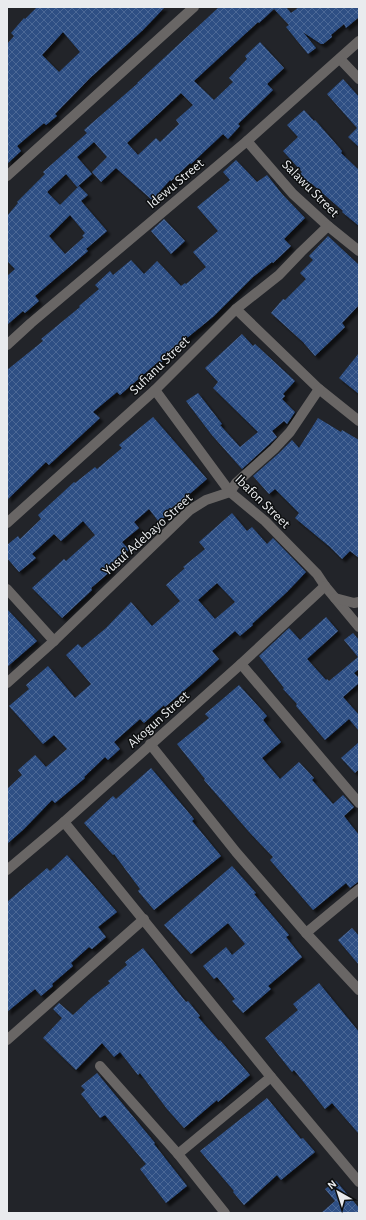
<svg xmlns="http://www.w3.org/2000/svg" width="366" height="1220" font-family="'Alegreya Sans',sans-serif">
	<defs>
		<pattern id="building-cross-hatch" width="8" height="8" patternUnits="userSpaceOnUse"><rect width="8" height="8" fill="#2e4f84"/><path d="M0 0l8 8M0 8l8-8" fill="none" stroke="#4c6896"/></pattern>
		<filter id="shadow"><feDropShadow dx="3.5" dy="3.5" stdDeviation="1" flood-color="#0009"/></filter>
	</defs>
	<rect width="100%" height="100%" fill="#222429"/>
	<g fill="url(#building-cross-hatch)" fill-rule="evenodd" filter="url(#shadow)">
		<path d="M37 7H165L143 30 90 78 55 114 57 116 46 125 44 123 17 146 21 151 7 164V44L14 36 11 33 24 18 25 19ZM63 32 80 52 59 72 42 55Z"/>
		<path d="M219 7H286L291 13 299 7H357L359 10V17L346 28 344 24 331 35 332 37 323 44H321L303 32 316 48 308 54 286 27 289 25 274 9 259 23 258 22 194 81 214 100 233 82 229 78 247 59 245 56 260 42 284 68 267 84 273 90 238 124 240 126 228 139 223 134 191 164 190 163 171 181 170 180 152 200 116 168 101 182 92 172 107 157 94 142 77 157 92 174 77 187 66 174 47 192 60 205 79 186 88 195 81 201 107 231 86 249 88 251 35 296 39 301 25 313 23 311 7 325V276L15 269 7 261V216L18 203 17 202 45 174 43 172 87 133 84 130 138 83H137ZM181 93 193 105 176 120 179 124 160 142 156 138 138 155 127 143ZM70 215 85 233 82 236 84 237 65 254 49 236Z"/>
		<path d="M343 79 359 97V147L348 137 357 128 327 94Z"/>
		<path d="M304 110 314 121 315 120 342 151 341 153 359 170V226L342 212 343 211 311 183 310 184 300 174 302 172 283 151 298 137 287 125Z"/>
		<path d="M236 160 257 182 267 175 282 194 305 218 284 239 291 246 273 263 272 262 253 277 214 316 171 351 173 352 159 364 158 362 120 395 117 392 93 412 100 418 49 465 46 462 7 500V370L43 341 41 339 80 307 79 306 99 289 95 285 110 271 113 275 131 260 144 274 157 261 181 286 185 283 186 284 206 267 193 252 218 231 197 207 230 180 223 172Z"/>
		<path d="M164 219 185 241 171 254 151 231Z"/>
		<path d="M328 236 359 265V305L342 323 345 327 315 356 303 342 271 313 283 299 285 300 306 279 300 273 313 260 309 256Z"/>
		<path d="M242 334 253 346 255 344 295 381 283 394 285 396 282 399 295 412 287 424 284 421 272 431 277 437 242 469 211 434 186 401 198 393 222 424 220 425 240 447 258 432 213 388 218 382 205 368Z"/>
		<path d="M359 353V394L339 378Z"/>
		<path d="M153 417 207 479 185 498 188 501 176 511 174 509 159 522 149 509 134 522 139 528 122 542 129 550 110 567 112 570 91 588 92 590 62 618 32 588 64 559 66 561 95 535 83 521 61 541 54 534 32 554 36 558 19 572 7 558V545L18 536 20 539 41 519 38 515 60 495 74 482 75 483 95 467 97 469 122 448 119 445Z"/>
		<path d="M318 418 341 432 342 430 359 440V558L350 551 342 559 330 547 295 518 299 513 275 489 269 494 253 476 278 454 292 440 299 448Z"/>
		<path d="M232 513 247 531 252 527 267 544 273 538 306 572 287 592 252 624 253 625 240 636 235 631 212 651 219 659 195 681 165 707 164 705 144 723 140 719 114 742 120 749 108 760 105 757 84 777 85 778 55 803 52 800 24 829 7 844V789L22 775 18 770 35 755 46 767 67 749 54 735 43 744 9 706 29 689 26 685 48 666 75 698 91 684 66 655 78 644 82 648 106 628 131 602 152 626 180 601 166 585 185 568 183 567 205 549 199 542ZM217 583 235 602 215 619 198 600Z"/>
		<path d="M7 609 37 641 7 667Z"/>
		<path d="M326 617 338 631 307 659 326 680 327 679 329 681 358 657 344 640 353 633 359 640V669L354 673 359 678V683L343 697 359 715V731L349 719 325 740 296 706 297 704 283 689 284 688 259 656 289 628 300 640Z"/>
		<path d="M239 685 267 716 263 720 281 742 262 758 280 779 299 762 314 778 312 780 333 804 343 795 354 807 344 816 359 835V881L350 888 346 883 313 910 270 860 273 857 250 833 204 780 205 779 177 744 209 718 205 714Z"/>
		<path d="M359 742V769L355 773 341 758Z"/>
		<path d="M151 768 194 819 192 821 221 856 154 910 138 891 140 889 114 854 113 855 84 823 113 796 116 799Z"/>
		<path d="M67 855 117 912 98 927 106 937 92 949 89 947 71 963 73 966 52 984 53 986 41 996 35 989 7 1012V902L47 868 50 871Z"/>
		<path d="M232 866 256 893 254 894 289 935 286 937 302 957 268 986 271 989 243 1013 232 1001 235 999 217 977 214 979 203 966 226 947 232 955 245 944 228 923 191 954 164 925Z"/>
		<path d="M352 928 359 936V965L338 940Z"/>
		<path d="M143 948 186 1002 188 1001 200 1016 198 1017 219 1041 220 1040 250 1075 218 1102 217 1100 184 1128 167 1109 140 1073 138 1075 120 1052 114 1057 102 1043 76 1070 43 1038 62 1018 53 1009 59 1003 73 1015 91 998 110 983 108 981 127 965 125 962Z"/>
		<path d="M319 983 359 1032V1134L332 1103 325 1109 294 1070 292 1072 265 1038 298 1010 293 1004Z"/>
		<path d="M97 1073 155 1143 154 1144 187 1186 166 1203 140 1169 146 1164 105 1115 100 1118 81 1094 85 1090 81 1086Z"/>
		<path d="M267 1098 301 1139 303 1138 315 1152 281 1180 277 1175 244 1205 233 1192 234 1191 200 1151Z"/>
		<path d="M336 1181 359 1208V1213H321L335 1201 325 1189Z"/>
	</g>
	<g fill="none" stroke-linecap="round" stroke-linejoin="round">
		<g stroke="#696665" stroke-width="10">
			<path d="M340 59 359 79"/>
			<path d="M247 141 293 194 328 226 359 251"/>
			<path d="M7 176 194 7"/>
			<path d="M236 309 319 389 359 421"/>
			<path d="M7 345 31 323 247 141 359 41"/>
			<path d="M155 390 230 492 265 521 317 574 325 586 359 627"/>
			<path d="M7 523 155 390 236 309 279 275 301 252 328 226"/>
			<path d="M7 589 54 641"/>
			<path d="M335 598 354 603 359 602"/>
			<path d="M241 664 359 803"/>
			<path d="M7 683 54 641 190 510 206 500 230 492 236 483 274 449 290 432 319 389"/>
			<path d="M150 744 236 852 306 933 359 990"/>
			<path d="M64 822 271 1077 359 1182"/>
			<path d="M7 870 64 822 241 664 325 586"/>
			<path d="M306 933 359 889"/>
			<path d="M7 1040 144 919"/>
			<path d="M100 1066 178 1154 225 1213"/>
			<path d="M178 1154 271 1077"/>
		</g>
	</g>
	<g text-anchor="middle" stroke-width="3" stroke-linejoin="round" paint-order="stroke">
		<g font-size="14" fill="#e9ebee" stroke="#0c0e0f">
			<text transform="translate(175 183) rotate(-40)" y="5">Idewu Street</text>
			<text transform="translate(311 188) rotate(45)" y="5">Salawu Street</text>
			<text transform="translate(159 365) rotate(-44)" y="5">Sufianu Street</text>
			<text transform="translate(263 501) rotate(44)" y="5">Ibafon Street</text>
			<text transform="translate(147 534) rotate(-42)" y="5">Yusuf Adebayo Street</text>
			<text transform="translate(158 719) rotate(-42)" y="5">Akogun Street</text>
		</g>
	</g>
	<rect width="366" height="1220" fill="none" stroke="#e9ebee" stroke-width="16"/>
	<g transform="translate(338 1192) rotate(321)" stroke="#0c0e0f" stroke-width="3" paint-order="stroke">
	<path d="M0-3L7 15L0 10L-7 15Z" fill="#e9ebee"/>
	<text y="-6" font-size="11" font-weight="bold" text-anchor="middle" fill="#e9ebee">N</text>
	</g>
</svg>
